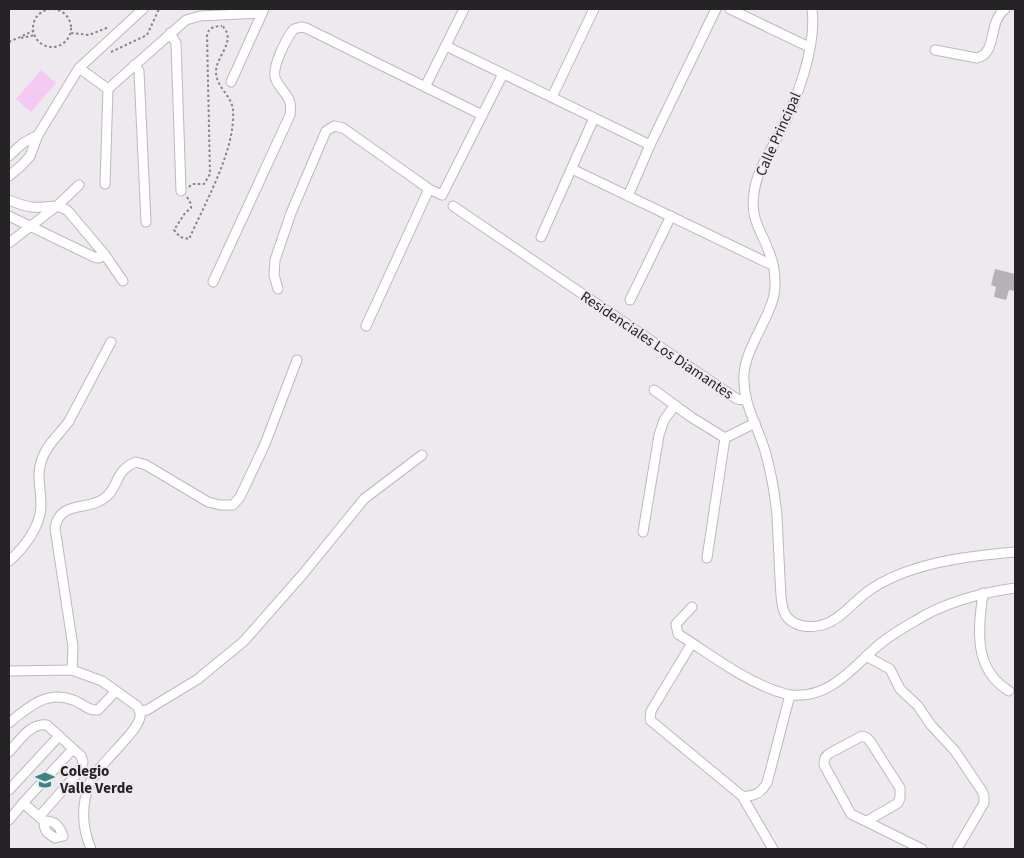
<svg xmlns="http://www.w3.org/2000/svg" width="1024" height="858" font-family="'Source Sans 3',sans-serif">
	<rect width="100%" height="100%" fill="#eee9ee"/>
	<path fill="#f4caf3" d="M41 70 56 83 31 112 16 99Z"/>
	<path fill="#b6b1b6" d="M995 269 1015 274V291L1009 290 1006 300 994 297 996 287 991 285Z"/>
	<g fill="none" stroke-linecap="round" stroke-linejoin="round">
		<g stroke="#bdb8bd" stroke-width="11">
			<g id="minor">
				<path d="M730 9 809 47"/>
				<path d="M812 9C817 48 796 102 778 136 769 154 756 173 754 193 750 220 761 229 769 252 773 261 775 273 775 283 777 310 746 344 744 374 742 403 757 424 765 451 771 472 775 494 777 516 778 537 779 558 780 579 781 590 780 604 785 614 788 620 796 625 803 626 834 630 845 609 867 592 907 563 967 556 1015 552"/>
				<path d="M170 33 176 43 181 191"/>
				<path d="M446 46 650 145"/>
				<path d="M935 50 977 58C998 53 987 23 1005 9"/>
				<path d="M134 65 139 71 146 222"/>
				<path d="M79 68 108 89 186 20 200 16 262 13"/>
				<path d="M231 82 264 9"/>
				<path d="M425 87 464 9"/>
				<path d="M552 97 594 9"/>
				<path d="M9 156 23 143 38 135"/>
				<path d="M572 169 772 265"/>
				<path d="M9 176 22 165 30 156 38 135 79 68 143 9"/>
				<path d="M105 184 108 89"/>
				<path d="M628 196 650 145 716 9"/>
				<path d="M9 200C16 203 24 206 32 207 46 209 56 202 68 211L105 255 123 281"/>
				<path d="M453 206 737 399 745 400"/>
				<path d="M9 216 94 257 99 258 105 255"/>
				<path d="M541 237 594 118"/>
				<path d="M9 243 58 205 79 185"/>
				<path d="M213 282 290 115C293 95 283 95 276 80 270 69 287 37 294 29L301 27 306 28 482 115"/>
				<path d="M278 289 274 275 275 260 291 213 326 131 334 126 343 128 429 189 442 195 503 74"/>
				<path d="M630 300 671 216"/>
				<path d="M366 326 429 189"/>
				<path d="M654 390 691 417 725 438"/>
				<path d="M643 532 659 435 664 420 675 405"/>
				<path d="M707 558 725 438 755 423"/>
				<path d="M9 561C24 548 41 526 41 505 41 489 36 474 42 459 47 444 60 434 69 421L111 342"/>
				<path d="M983 593C978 629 973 669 1009 691"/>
				<path d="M692 607 676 624 678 634C710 654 740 678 776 691 781 692 786 695 791 695 827 699 850 671 874 649 886 638 901 629 915 621 945 602 980 593 1015 588"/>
				<path d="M692 643 651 711 650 720 742 796C754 797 761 793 767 783L790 695"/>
				<path d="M866 656 890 669 900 689 918 706 931 725 955 751 982 791 984 796V803L957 849"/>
				<path d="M72 670 73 647 55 528C60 499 89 512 106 497 120 485 114 471 136 462L146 465 208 502 220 505H233L240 497 265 444 297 360"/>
				<path d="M9 671 72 670 102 681 137 706C139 710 141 713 140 717 137 734 98 763 89 785 81 807 82 828 91 849"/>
				<path d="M140 711 147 710 198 679 244 641 303 574 364 499 422 455"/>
				<path d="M9 723C28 707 47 690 73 700 83 703 87 711 98 710L116 691"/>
				<path d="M9 752C19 741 31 722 47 725L81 756 83 762 81 769 39 817"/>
				<path d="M9 790 59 736"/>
				<path d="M742 796 773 849"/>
				<path d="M23 803 73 749"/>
				<path d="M9 820 23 803 44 821C55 821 59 825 63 836L55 838C47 833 44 831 44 821"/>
				<path d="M867 821 898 803 900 798V788L870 741 867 738 862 736 830 753C825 756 824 759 824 765L851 814 922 849"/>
			</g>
		</g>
		<g stroke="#888588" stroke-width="2" stroke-dasharray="2.5 2.5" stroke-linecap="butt">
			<circle cx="52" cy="28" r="19"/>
			<path d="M71 33 89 35 109 27"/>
			<path d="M21 38 35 35"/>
			<path d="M9 42 33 31"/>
			<path d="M111 52 147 35 159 9"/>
			<path d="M189 187 192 184H204L210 174 207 34C210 27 215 26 222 26"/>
			<path d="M187 197 191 204V208L185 213 174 230 180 237 189 239C205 203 236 149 233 110 232 96 217 88 216 73 215 59 231 47 227 33 226 30 223 27 222 24"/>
		</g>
		<use href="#minor" stroke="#fff" stroke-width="9"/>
	</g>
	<defs>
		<g id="school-bare" transform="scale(1.5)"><path d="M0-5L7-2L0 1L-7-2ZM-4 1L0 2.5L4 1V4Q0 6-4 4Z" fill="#3b8486" stroke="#eee9ee" stroke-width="2.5" paint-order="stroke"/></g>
	</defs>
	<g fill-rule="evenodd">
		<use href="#school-bare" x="45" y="780"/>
	</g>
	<g text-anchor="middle" stroke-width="4" stroke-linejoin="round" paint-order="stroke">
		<g font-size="15" fill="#252325" stroke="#eee9ee">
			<text transform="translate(778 134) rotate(-66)" y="5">Calle Principal</text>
			<text transform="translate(657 345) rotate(34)" y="5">Residenciales Los Diamantes</text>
		</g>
		<g font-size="15" font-weight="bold" fill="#252325" stroke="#eee9ee" text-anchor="start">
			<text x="60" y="776">Colegio<tspan x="60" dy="17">Valle Verde</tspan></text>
		</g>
	</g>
	<rect width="1024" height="858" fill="none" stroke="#252325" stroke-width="20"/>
</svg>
